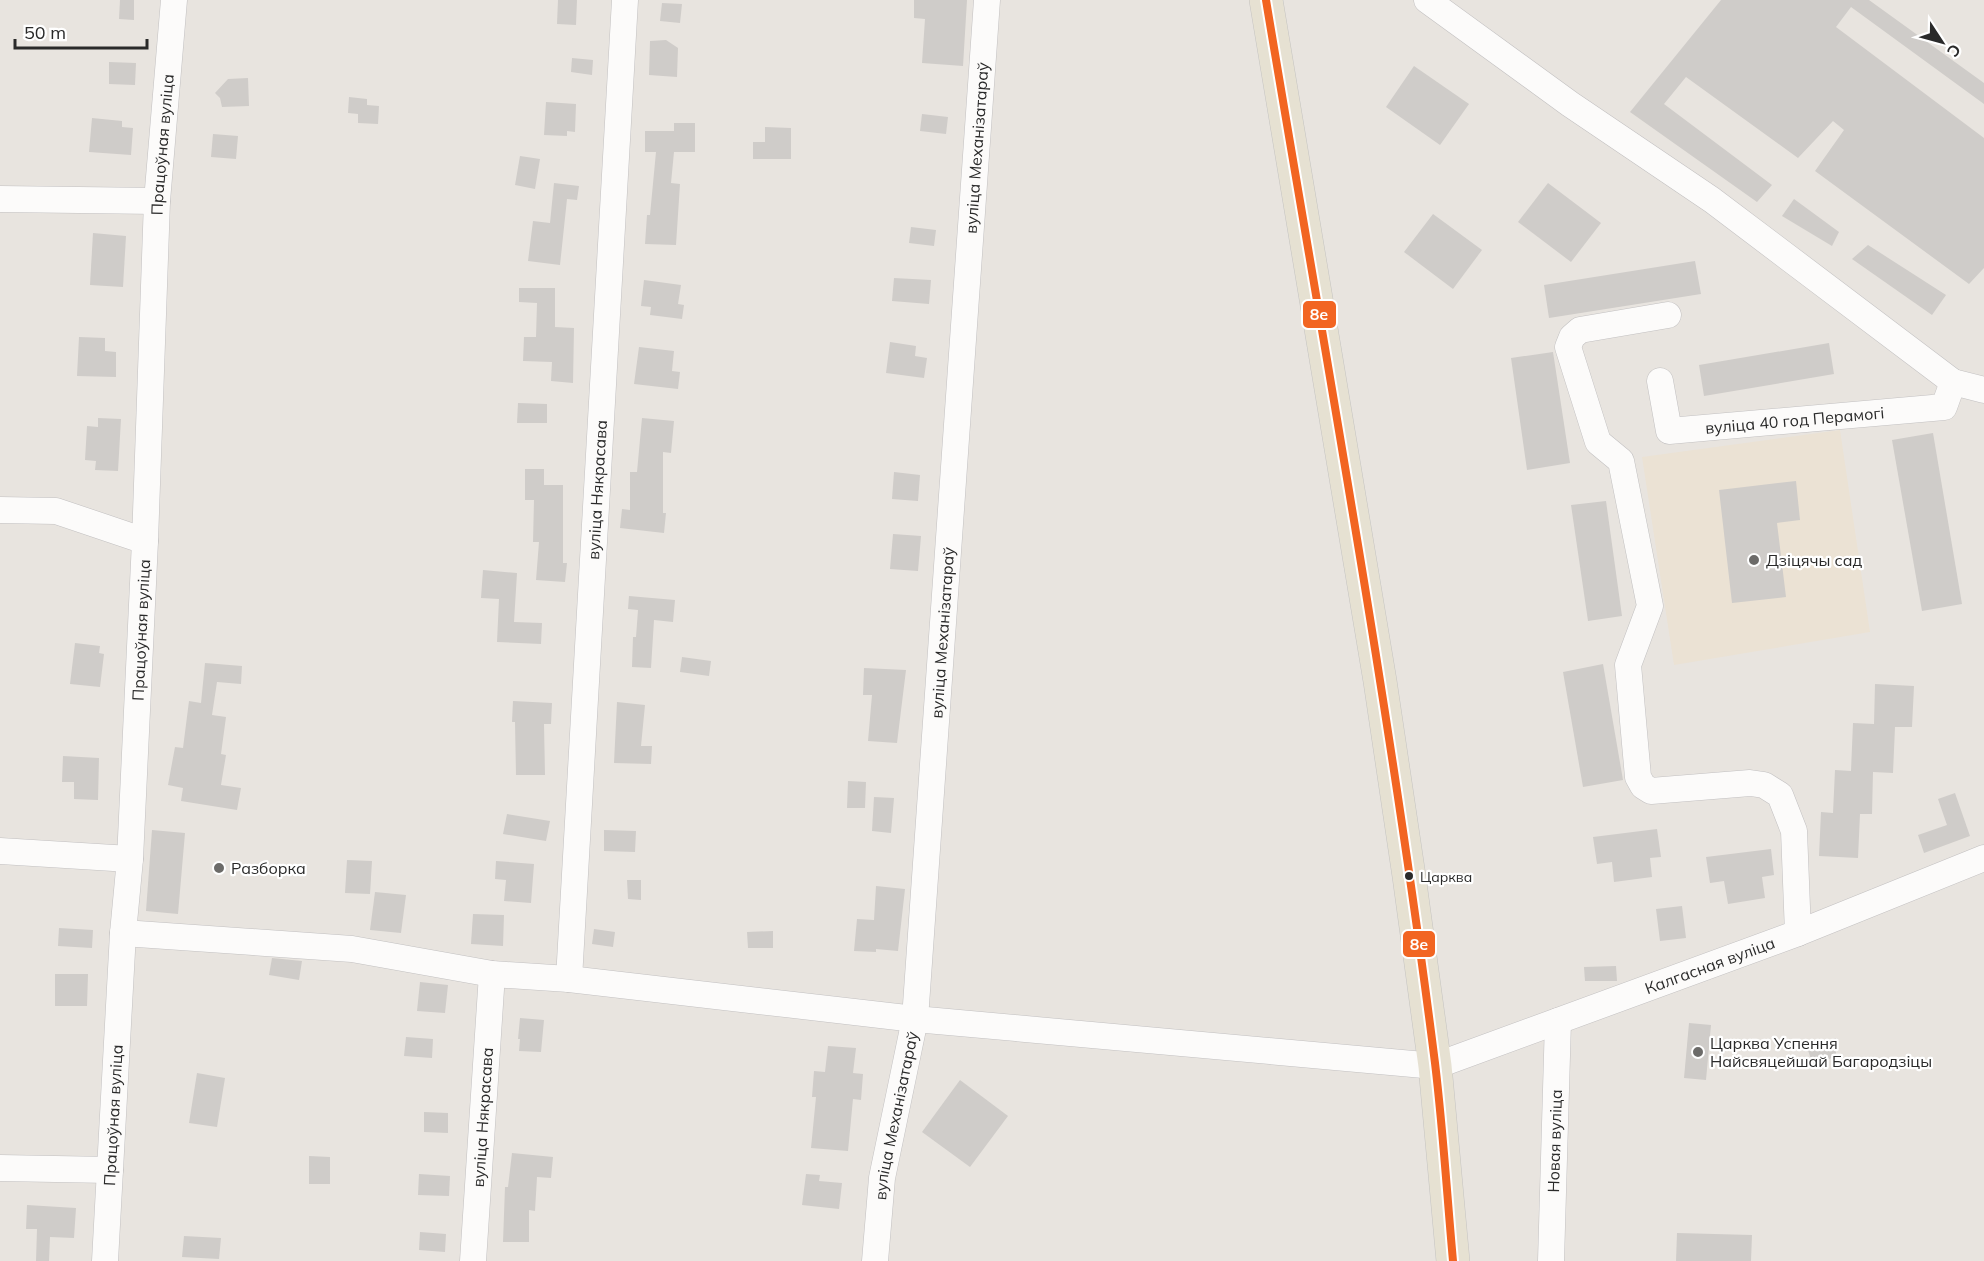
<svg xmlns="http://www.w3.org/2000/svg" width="1984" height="1261" font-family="Mulish,sans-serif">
	<rect width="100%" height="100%" fill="#e8e4df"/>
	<path fill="#ebe2d4" d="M1840 430 1870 632 1674 665 1642 457Z"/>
	<g fill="#cfccc9">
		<path d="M120 0H134V20L119 19Z"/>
		<path d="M558 0H577L576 25 557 24Z"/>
		<path d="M914 0H967L963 66 922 63 925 19 914 18Z"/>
		<path d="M1721 0H1869L1984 83V104L1851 7 1836 27 1984 138V268L1969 284 1815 171 1844 130 1833 121 1798 158 1686 77 1664 104 1772 185 1757 202 1630 112Z"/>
		<path d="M662 3 682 4 680 23 660 21Z"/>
		<path d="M666 40 678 48 677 77 649 75 650 41Z"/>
		<path d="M572 58 593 60 592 75 571 72Z"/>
		<path d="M109 62 136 63 135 85 109 84Z"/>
		<path d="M1414 66 1469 104 1440 145 1386 107Z"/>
		<path d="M248 78 249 106 222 107 220 98 215 93 228 79Z"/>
		<path d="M349 97 367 99V105L379 106 378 124 358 123V114L348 113Z"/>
		<path d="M546 102 576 104 575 132 567 131V136L544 135Z"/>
		<path d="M922 114 948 117 946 134 920 131Z"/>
		<path d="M92 118 122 121V127L133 128 131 155 89 152Z"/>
		<path d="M674 123H695V152H674L671 183 680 184 676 245 645 244 647 215H650L656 152H645V131H674Z"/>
		<path d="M765 127 791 128V159H753V142H765Z"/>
		<path d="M213 134 238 136 236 159 211 157Z"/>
		<path d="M520 156 540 159 535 189 515 185Z"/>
		<path d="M554 183 579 186 577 200 567 199 560 265 528 261 533 221 550 223Z"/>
		<path d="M1548 183 1601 223 1571 262 1518 222Z"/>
		<path d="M1794 199 1839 232 1832 246 1782 216Z"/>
		<path d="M1433 214 1482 250 1453 289 1404 252Z"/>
		<path d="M911 227 936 230 934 246 909 243Z"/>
		<path d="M93 233 126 236 123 287 90 285Z"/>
		<path d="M1868 245 1946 295 1932 315 1852 259Z"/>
		<path d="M1695 261 1701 294 1549 318 1544 285Z"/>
		<path d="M894 278 931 280 929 304 892 301Z"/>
		<path d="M644 280 681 285 678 304 684 305 682 319 650 315 651 307 641 306Z"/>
		<path d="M519 288H555V327L574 328 573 383 551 381 552 362 523 361 524 337H536L537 303 519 302Z"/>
		<path d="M79 337 105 338V351L116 352V377L77 376Z"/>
		<path d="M890 342 916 346 915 356 927 358 924 378 886 373Z"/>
		<path d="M1829 343 1834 374 1704 396 1699 365Z"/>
		<path d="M639 347 674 351 672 371 680 372 678 389 634 384Z"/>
		<path d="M1553 352 1570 463 1527 470 1511 358Z"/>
		<path d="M518 403 547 404V423H517Z"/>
		<path d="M98 418 121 419 118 471 95 470 96 461 85 460 87 426 98 427Z"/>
		<path d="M642 418 674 421 671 453 663 452V513H666L664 533 620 528 622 509 630 510V472H637Z"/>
		<path d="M1933 433 1962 604 1922 611 1892 440Z"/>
		<path d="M525 469H544V485H563V563H567L565 582 536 580 539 542H533L534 500H525Z"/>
		<path d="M894 472 920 475 918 501 892 499Z"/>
		<path d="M1796 481 1800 520 1777 523 1786 597 1732 603 1719 490Z"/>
		<path d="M1606 501 1622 616 1588 621 1571 505Z"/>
		<path d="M893 534 921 536 918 571 890 569Z"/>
		<path d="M483 570 517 573 514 622 542 623 541 644 497 642 499 599 481 598Z"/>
		<path d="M629 596 675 600 673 622 654 620 651 668 632 667 633 637H636L638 610 628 609Z"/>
		<path d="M75 643 100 646 99 653 104 654 100 687 70 684Z"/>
		<path d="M682 657 711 661 709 676 680 672Z"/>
		<path d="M205 663 242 666 241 684 217 682 212 715 226 717 221 754 226 755 221 785 241 788 237 810 181 801 183 788 168 785 175 747 183 748 189 701 201 703Z"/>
		<path d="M1603 664 1623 780 1583 787 1563 672Z"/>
		<path d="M864 668 906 670 897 743 868 741 872 695H863Z"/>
		<path d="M1875 684 1914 686 1912 727H1895L1893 773 1873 772 1872 814H1860L1858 858 1819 856 1821 812 1833 813 1835 770 1851 771 1853 723 1874 724Z"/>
		<path d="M513 701 552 703 551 724H544L545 775H516L515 722H512Z"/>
		<path d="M617 702 645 705 641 746H652L651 764 614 763Z"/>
		<path d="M63 756 99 758 98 800 74 799V782H62Z"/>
		<path d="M848 781 866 782 865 808H847Z"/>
		<path d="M1955 793 1970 836 1924 853 1918 835 1947 825 1938 799Z"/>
		<path d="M874 797 894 798 891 833 872 831Z"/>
		<path d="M507 814 550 821 546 841 503 834Z"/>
		<path d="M1657 829 1661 857 1650 858 1652 877 1614 882 1612 862 1597 864 1593 837Z"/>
		<path d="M152 830 185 833 178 914 146 911Z"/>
		<path d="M604 830 636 831 635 852 604 851Z"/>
		<path d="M1771 849 1774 875 1762 877 1765 898 1728 904 1724 881 1710 883 1706 857Z"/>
		<path d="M347 860 372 861 370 894 345 893Z"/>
		<path d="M496 861 534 864 531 903 504 901 506 880 495 879Z"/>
		<path d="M627 880H641V900L628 899Z"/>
		<path d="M876 886 905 889 898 951 876 949V952L854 951 857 919 874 920Z"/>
		<path d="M375 892 406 895 401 933 370 930Z"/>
		<path d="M1682 906 1686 938 1660 941 1656 909Z"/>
		<path d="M473 914 504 915 503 946 471 944Z"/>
		<path d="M59 928 93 930 92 948 58 946Z"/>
		<path d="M594 929 615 932 613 947 592 944Z"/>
		<path d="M773 931V948H748L747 932Z"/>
		<path d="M272 958 302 961 299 980 269 975Z"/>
		<path d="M1616 966 1617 981H1585L1584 967Z"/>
		<path d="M55 974H88L87 1006H55Z"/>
		<path d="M420 982 448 985 445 1013 417 1011Z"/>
		<path d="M520 1018 544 1020 541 1052 519 1051 520 1039H518Z"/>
		<path d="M1689 1023 1711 1025 1706 1080 1684 1078Z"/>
		<path d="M406 1037 433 1039 432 1058 404 1056Z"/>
		<path d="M1836 1038V1055L1814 1069 1807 1047Z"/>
		<path d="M828 1046 856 1048 853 1073 863 1074 861 1100 853 1099 848 1151 811 1148 816 1097H812L814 1071 825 1072Z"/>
		<path d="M197 1073 225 1078 217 1127 189 1123Z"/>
		<path d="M960 1080 1008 1116 970 1167 922 1132Z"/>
		<path d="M424 1112 448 1113V1133L424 1132Z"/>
		<path d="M512 1153 553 1157 551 1178 537 1177 535 1211 529 1210V1242H503L505 1187H508Z"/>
		<path d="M309 1156 330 1157V1184H309Z"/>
		<path d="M419 1174 450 1176 449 1196 418 1195Z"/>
		<path d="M806 1174 820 1175 819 1181 842 1183 839 1209 802 1205Z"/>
		<path d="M27 1205 76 1208 74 1238 50 1237 49 1261H36L37 1229H26Z"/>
		<path d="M420 1232 446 1234 445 1252 419 1250Z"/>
		<path d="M1677 1233 1752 1235 1751 1261H1676Z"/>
		<path d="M184 1236 221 1238 219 1259 182 1257Z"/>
	</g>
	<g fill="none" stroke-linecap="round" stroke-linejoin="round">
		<g stroke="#c2c0c1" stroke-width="27">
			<g id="minor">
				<path d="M1427 0 1570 104 1712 200 1953 382 1984 390"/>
				<path d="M0 199 157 201"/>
				<path d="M1668 315 1580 330 1572 337 1568 347 1598 442 1621 461 1650 606 1628 665 1638 777 1643 786 1651 791 1750 783 1764 785 1780 795 1794 831 1798 933"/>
				<path id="s1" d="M1660 381 1669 431 1944 407 1953 382"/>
				<path d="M0 510 56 511 145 541"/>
				<path d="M0 851 130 859"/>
				<path id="s2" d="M123 933 352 949 492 974 569 979 915 1019 1435 1066 1798 933 1984 858"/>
				<path id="s3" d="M569 979 625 0"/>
				<path d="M0 1168 110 1170"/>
				<path id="s4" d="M105 1261 123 933 130 859 145 541 157 201 174 0"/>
				<path id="s5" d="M473 1261 492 974"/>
				<path id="s6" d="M875 1261 882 1178 915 1019 987 0"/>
				<path id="s7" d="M1551 1261 1558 1021"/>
			</g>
		</g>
		<g stroke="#c4c3c1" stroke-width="34">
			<path id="major" d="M1266 0 1380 681 1409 876 1435 1066 1453 1261"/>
		</g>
		<use href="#minor" stroke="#fcfbfa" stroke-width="26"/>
		<use href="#major" stroke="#e6e1d2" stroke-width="33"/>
		<g stroke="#fff" stroke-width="12">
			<path id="bus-1" d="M1266 0C1325 354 1390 707 1435 1063 1443 1129 1447 1195 1453 1261"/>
		</g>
		<use href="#bus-1" stroke="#f26522" stroke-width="8"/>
	</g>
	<g fill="#6c6b69" stroke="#fff" stroke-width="2">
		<circle cx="1754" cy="560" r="6"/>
		<circle cx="219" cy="868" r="6"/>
		<circle cx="1698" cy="1052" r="6"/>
	</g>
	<circle fill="#2a2a2a" stroke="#fff" stroke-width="2" cx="1409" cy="876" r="5"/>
	<g text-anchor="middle" stroke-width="4.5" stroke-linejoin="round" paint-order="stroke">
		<g font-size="14" fill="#2a2a2a" stroke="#fff" text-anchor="start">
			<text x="1420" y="882">Царква</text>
		</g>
		<g font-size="16" fill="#2a2a2a" stroke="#fff">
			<text dy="6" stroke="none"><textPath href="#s4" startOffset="1118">Працоўная вуліца</textPath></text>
			<text dy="6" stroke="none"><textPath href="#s6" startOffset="1119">вуліца Механізатараў</textPath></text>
			<text dy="6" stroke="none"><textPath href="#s1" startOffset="177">вуліца 40 год Перамогі</textPath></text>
			<text dy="6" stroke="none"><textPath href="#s3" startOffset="490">вуліца Някрасава</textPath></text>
			<text dy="6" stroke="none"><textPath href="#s4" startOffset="632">Працоўная вуліца</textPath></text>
			<text dy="6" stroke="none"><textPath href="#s6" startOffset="633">вуліца Механізатараў</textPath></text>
			<text dy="6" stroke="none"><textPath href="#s2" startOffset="1612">Калгасная вуліца</textPath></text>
			<text dy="6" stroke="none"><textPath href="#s6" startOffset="147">вуліца Механізатараў</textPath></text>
			<text dy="6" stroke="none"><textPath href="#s4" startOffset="146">Працоўная вуліца</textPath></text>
			<text dy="6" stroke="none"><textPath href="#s5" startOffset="144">вуліца Някрасава</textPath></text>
			<text dy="6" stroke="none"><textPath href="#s7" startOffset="120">Новая вуліца</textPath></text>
		</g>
		<g font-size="16" fill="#2a2a2a" stroke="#fff" text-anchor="start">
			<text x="1766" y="566">Дзіцячы сад</text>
			<text x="231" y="874">Разборка</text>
			<text x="1710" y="1049">Царква Успення<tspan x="1710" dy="18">Найсвяцейшай Багародзіцы</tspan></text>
		</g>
	</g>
	<g stroke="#fff" stroke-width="2">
		<rect x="1302" y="300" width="35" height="29" rx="6" fill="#f26522"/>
		<rect x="1402" y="930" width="34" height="28" rx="6" fill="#f26522"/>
	</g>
	<g font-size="16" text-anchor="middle" font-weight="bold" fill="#fff">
		<text x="1319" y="320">8е</text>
		<text x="1419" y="950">8е</text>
	</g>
	<g transform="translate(1942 42) rotate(126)" stroke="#ffffff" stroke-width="4.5" paint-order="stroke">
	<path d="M0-4.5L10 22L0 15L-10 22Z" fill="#2a2a2a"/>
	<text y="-9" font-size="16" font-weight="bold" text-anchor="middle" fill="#2a2a2a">С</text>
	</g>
	<path d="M15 39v9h132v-9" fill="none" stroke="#2a2a2a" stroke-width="3"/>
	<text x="24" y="39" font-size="18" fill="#2a2a2a" stroke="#ffffff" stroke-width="4.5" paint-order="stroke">50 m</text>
</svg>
